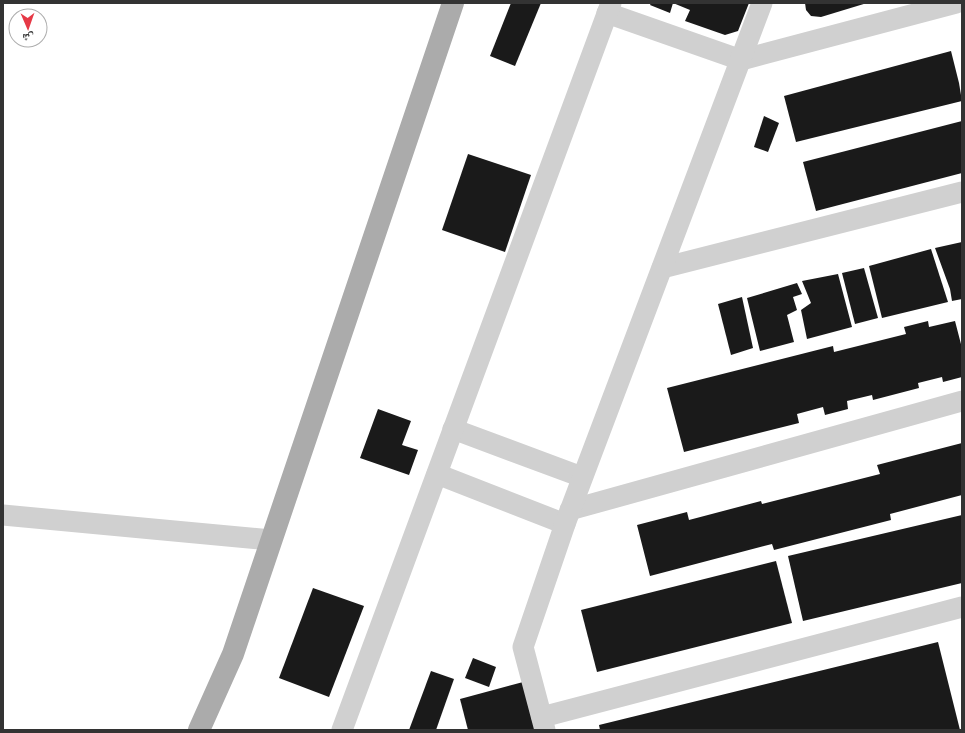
<svg xmlns="http://www.w3.org/2000/svg" width="965" height="733" font-family="Manrope,'Noto Naskh Arabic',sans-serif">
	<rect width="100%" height="100%" fill="#fff"/>
	<g fill="#1a1a1a">
		<path d="M511 3H541L515 66 490 56Z"/>
		<path d="M651 3H749L738 31 725 35 685 21 690 10 673 3 670 13 650 5Z"/>
		<path d="M805 3H867L821 17 811 16 806 10Z"/>
		<path d="M951 51 959 83 962 101 796 142 784 96Z"/>
		<path d="M764 116 779 123 768 152 754 147Z"/>
		<path d="M962 121V173L816 211 803 162Z"/>
		<path d="M468 154 531 175 505 252 442 230Z"/>
		<path d="M962 242V299L952 301 950 289 935 248Z"/>
		<path d="M931 249 948 302 882 318 869 266Z"/>
		<path d="M864 268 878 318 855 324 842 273Z"/>
		<path d="M838 274 852 327 807 339 801 310 811 303 802 281Z"/>
		<path d="M797 283 802 294 793 297 797 310 787 315 794 342 760 351 747 298Z"/>
		<path d="M742 297 753 348 731 355 718 304Z"/>
		<path d="M928 321 929 327 955 321 962 348V377L943 382 942 377 918 383 919 388 873 400 872 395 847 401 848 409 825 415 823 407 797 414 799 423 684 452 667 388 833 346 834 352 906 334 904 327Z"/>
		<path d="M378 409 411 421 402 445 418 450 409 475 360 458Z"/>
		<path d="M962 443V495L890 514 891 520 774 550 772 544 650 576 637 525 687 512 689 520 761 501 762 504 880 474 877 465Z"/>
		<path d="M962 515V583L803 621 788 556Z"/>
		<path d="M776 561 792 623 597 672 581 610Z"/>
		<path d="M313 588 364 606 329 697 279 678Z"/>
		<path d="M938 642 960 730H600L599 725Z"/>
		<path d="M473 658 496 667 489 687 465 678Z"/>
		<path d="M431 671 454 679 436 730H409Z"/>
		<path d="M527 681 540 730H468L460 699Z"/>
	</g>
	<g fill="none" stroke-linecap="round" stroke-linejoin="round">
		<g stroke="#d0d0d0" stroke-width="21">
			<path d="M607 13 741 60 956 3"/>
			<path d="M662 268 962 192"/>
			<path d="M453 429 582 477"/>
			<path d="M437 474 565 524"/>
			<path d="M570 510 962 401"/>
			<path d="M3 515 271 540"/>
			<path d="M542 717 962 607"/>
			<path d="M342 730 611 3"/>
			<path d="M545 730 523 647 565 524 762 3"/>
		</g>
		<path stroke="#ababab" stroke-width="22" d="M199 730 233 654 453 3"/>
	</g>
	<rect width="965" height="733" fill="none" stroke="#333333" stroke-width="8"/>
	<g transform="translate(28 28) rotate(178)"><circle r="19" fill="#ffffff" stroke="#adadad"/>
	<path d="M0-3L7 15L0 10L-7 15Z" fill="#e63946"/>
	<text y="-6" font-size="11" font-weight="bold" text-anchor="middle" fill="#333333">ش</text>
	</g>
</svg>
